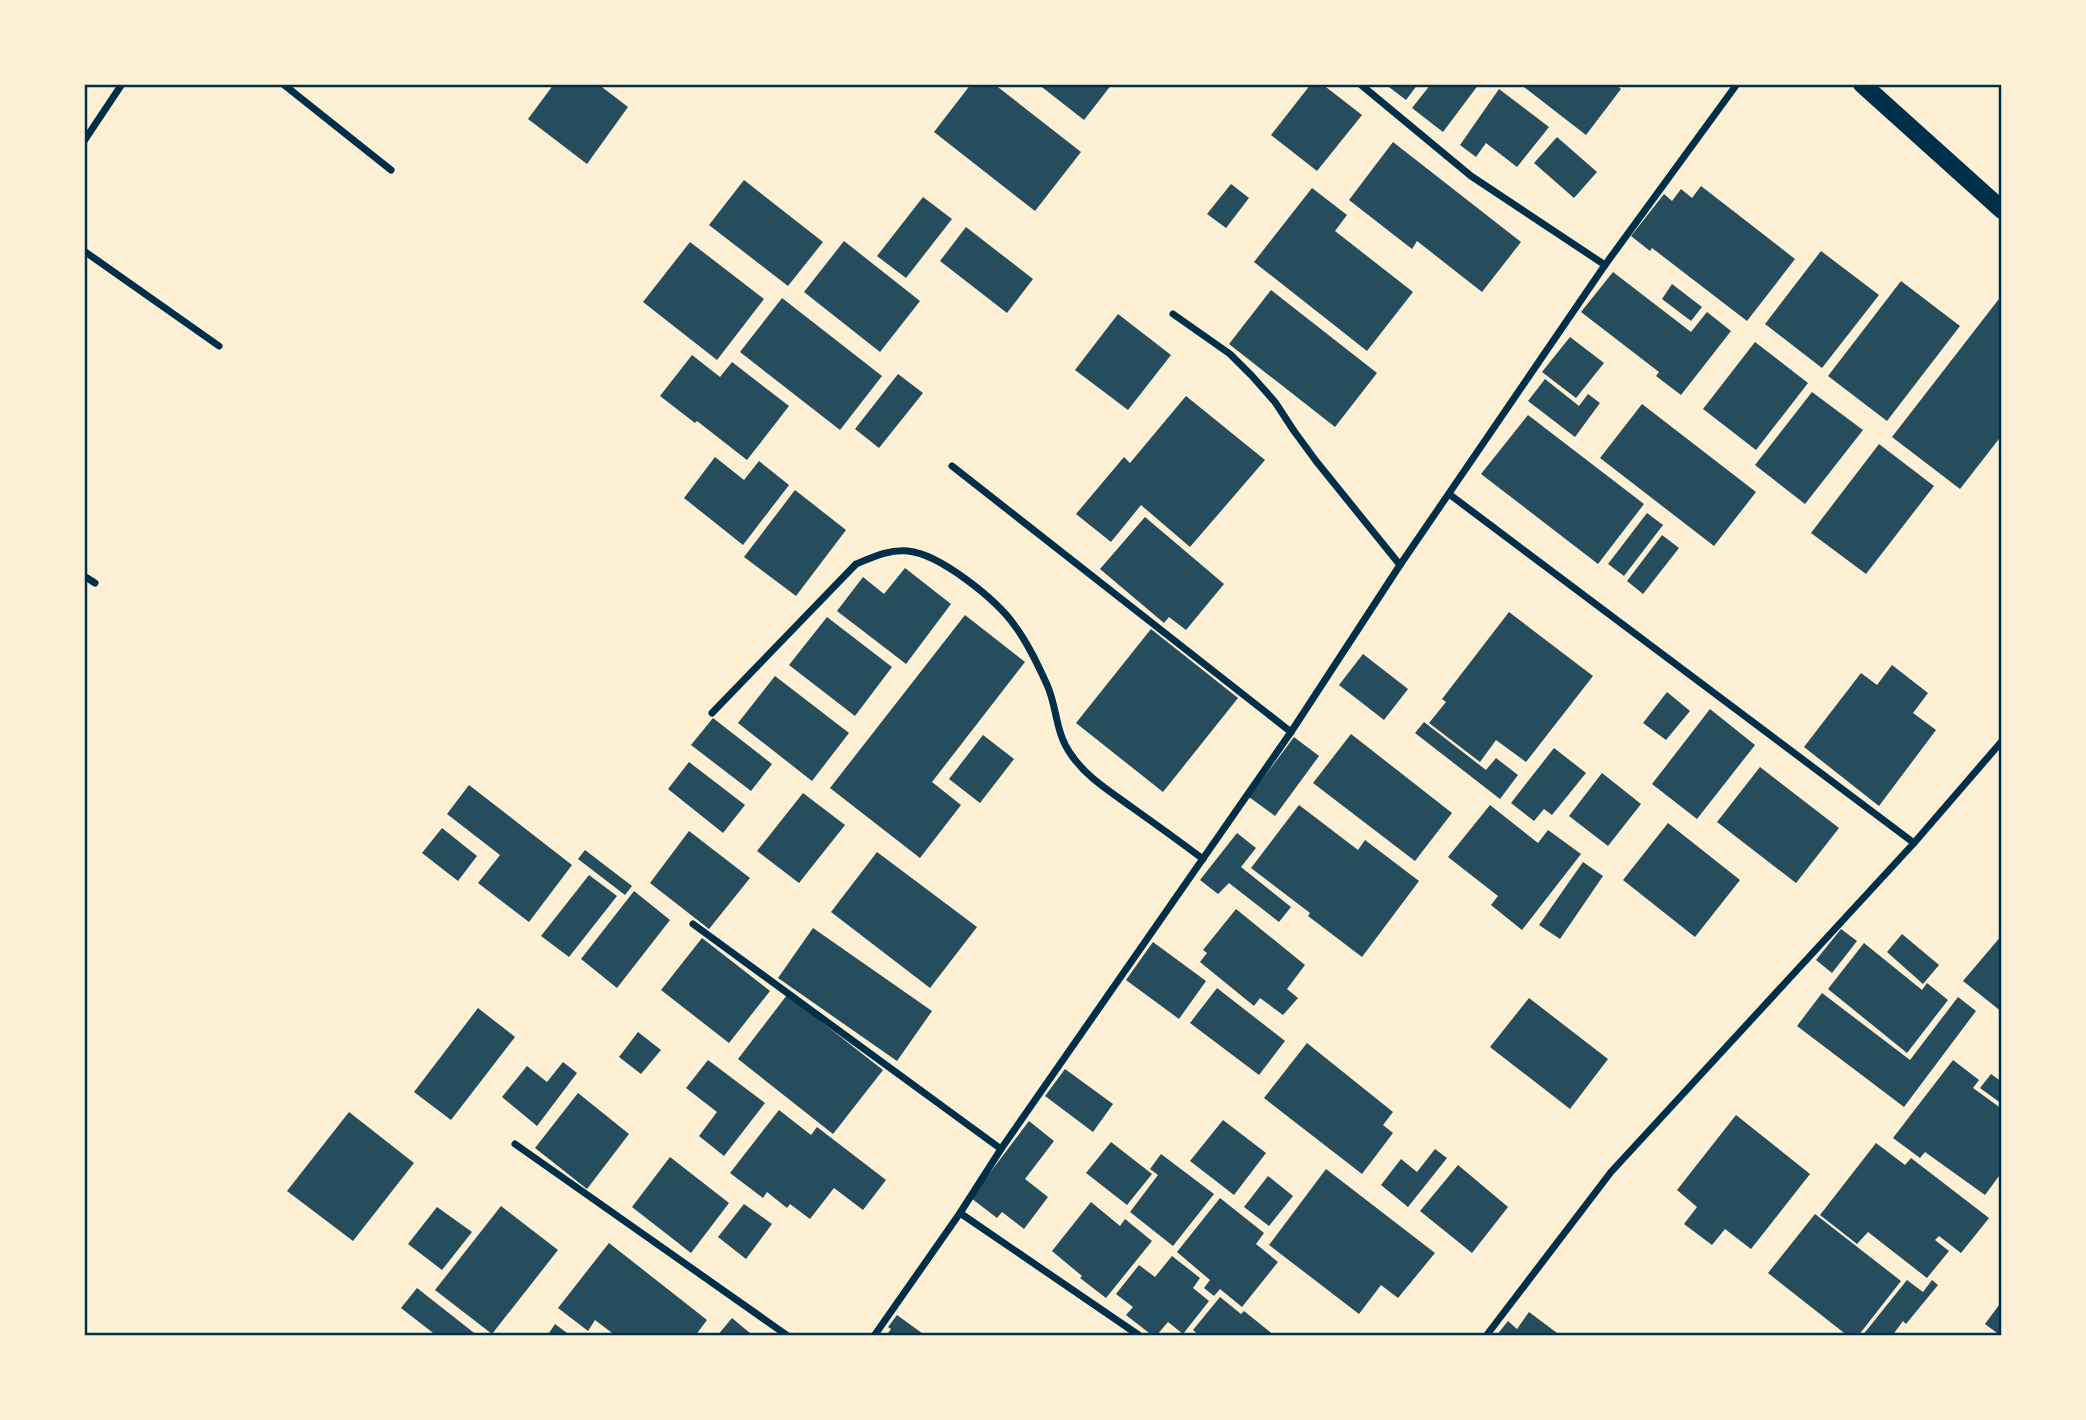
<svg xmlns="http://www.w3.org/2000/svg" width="2086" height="1420" font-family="Commissioner,sans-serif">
	<rect width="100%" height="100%" fill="#fdf0d5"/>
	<g fill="#264d5e">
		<path d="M554 84H598L628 107 587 164 528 119Z"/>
		<path d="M971 84H994L1081 152 1035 211 934 132Z"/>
		<path d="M1038 84H1112L1084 120Z"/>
		<path d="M1311 84H1322L1362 115 1317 171 1271 135Z"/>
		<path d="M1385 84H1418L1406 100Z"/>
		<path d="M1431 84H1479L1443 132 1412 108Z"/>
		<path d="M1520 84H1615L1621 89 1586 135Z"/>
		<path d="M1499 89 1549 127 1517 167 1486 143 1476 157 1460 145Z"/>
		<path d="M1557 137 1597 172 1574 198 1534 163Z"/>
		<path d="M1393 142 1521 242 1482 292 1417 241 1412 249 1349 200Z"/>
		<path d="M744 180 823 242 788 286 709 225Z"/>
		<path d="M1231 184 1249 198 1226 228 1207 214Z"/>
		<path d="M1701 186 1795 259 1747 321 1652 248 1650 251 1631 236 1664 194 1672 201 1681 189 1692 198Z"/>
		<path d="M1312 188 1347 215 1335 231 1413 292 1367 351 1254 262Z"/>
		<path d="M923 197 952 219 906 278 877 256Z"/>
		<path d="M966 227 1033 279 1007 313 940 261Z"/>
		<path d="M844 241 920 301 880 352 804 292Z"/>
		<path d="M690 242 764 299 717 360 643 302Z"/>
		<path d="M1821 251 1879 295 1822 368 1765 324Z"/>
		<path d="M1613 272 1691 332 1707 312 1731 331 1681 395 1656 376 1659 372 1581 312Z"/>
		<path d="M1901 281 1960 326 1887 421 1828 376Z"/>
		<path d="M1672 284 1702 307 1691 321 1662 299Z"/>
		<path d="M1271 290 1377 373 1335 427 1229 344Z"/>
		<path d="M2002 295V435L1960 489 1892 437Z"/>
		<path d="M782 298 882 376 840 430 740 352Z"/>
		<path d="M1118 314 1171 355 1128 410 1075 370Z"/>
		<path d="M1570 337 1604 363 1576 398 1542 372Z"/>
		<path d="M1755 342 1808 383 1756 450 1703 409Z"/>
		<path d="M692 355 720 377 732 362 789 406 747 460 697 421 695 423 660 396Z"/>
		<path d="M898 374 923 393 879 448 855 429Z"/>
		<path d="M1545 379 1579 406 1588 394 1600 403 1575 437 1528 401Z"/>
		<path d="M1812 392 1863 430 1805 504 1755 465Z"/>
		<path d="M1186 396 1265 460 1190 547 1141 505 1111 542 1076 514 1124 457 1130 463Z"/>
		<path d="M1642 404 1756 492 1714 546 1600 458Z"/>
		<path d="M1528 415 1644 504 1598 564 1481 474Z"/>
		<path d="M1879 444 1934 486 1866 574 1811 533Z"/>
		<path d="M715 457 744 480 759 461 789 485 743 545 684 498Z"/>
		<path d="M795 490 846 530 796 596 744 557Z"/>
		<path d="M1647 513 1663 525 1624 576 1608 564Z"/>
		<path d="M1145 517 1224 584 1186 630 1169 617 1164 623 1100 569Z"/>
		<path d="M1662 535 1679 548 1643 594 1627 581Z"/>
		<path d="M905 568 951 604 906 664 837 611 863 577 884 594Z"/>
		<path d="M1509 612 1593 676 1526 762 1496 740 1480 762 1429 723 1446 702 1442 699Z"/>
		<path d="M965 615 1025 662 932 782 961 805 920 858 830 788Z"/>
		<path d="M827 617 892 667 855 716 789 665Z"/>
		<path d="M1151 629 1238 698 1163 792 1076 723Z"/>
		<path d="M1363 654 1408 689 1384 720 1339 685Z"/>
		<path d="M1892 665 1928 693 1913 713 1936 730 1879 806 1804 747 1861 673 1877 685Z"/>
		<path d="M775 676 849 733 812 781 738 723Z"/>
		<path d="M1667 692 1690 711 1666 740 1643 723Z"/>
		<path d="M1710 709 1755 745 1697 819 1652 784Z"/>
		<path d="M713 718 772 764 751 791 691 745Z"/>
		<path d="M1424 722 1486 770 1496 758 1518 775 1500 799 1415 733Z"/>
		<path d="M1351 734 1452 813 1415 861 1313 783Z"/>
		<path d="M983 735 1014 759 980 803 949 779Z"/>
		<path d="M1294 737 1319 756 1275 816 1249 797Z"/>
		<path d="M1554 748 1586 773 1552 815 1544 809 1534 821 1511 803Z"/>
		<path d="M689 762 745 805 723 833 668 789Z"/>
		<path d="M1760 767 1839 828 1796 883 1717 822Z"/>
		<path d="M1602 773 1641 804 1608 846 1569 816Z"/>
		<path d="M469 785 572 865 529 922 478 883 500 855 447 814Z"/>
		<path d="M803 793 845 825 799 883 757 851Z"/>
		<path d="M1299 805 1358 850 1365 840 1419 881 1362 957 1308 916 1310 913 1251 868Z"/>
		<path d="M1490 805 1538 843 1548 830 1581 854 1522 930 1491 905 1498 896 1448 857Z"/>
		<path d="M1668 823 1740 880 1695 937 1623 880Z"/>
		<path d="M442 828 477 856 458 881 422 853Z"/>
		<path d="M689 831 750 878 709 929 650 883Z"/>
		<path d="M1237 833 1256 848 1241 867 1291 907 1279 922 1229 883 1218 894 1200 880Z"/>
		<path d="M585 850 632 886 625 895 578 859Z"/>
		<path d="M877 852 977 927 930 988 831 912Z"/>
		<path d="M1583 862 1603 876 1560 939 1539 925Z"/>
		<path d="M589 875 617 896 569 957 541 936Z"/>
		<path d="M634 891 670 920 617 988 581 959Z"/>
		<path d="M1236 909 1305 965 1287 989 1298 998 1283 1015 1260 998 1254 1006 1200 962 1207 953 1203 950Z"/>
		<path d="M813 928 932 1011 897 1061 778 978Z"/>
		<path d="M1841 929 1857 941 1832 973 1816 960Z"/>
		<path d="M1902 934 1939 965 1923 984 1887 952Z"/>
		<path d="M2002 935V1012L1963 981Z"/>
		<path d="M702 938 770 991 729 1043 661 990Z"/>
		<path d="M1153 942 1206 981 1179 1019 1126 980Z"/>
		<path d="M1864 943 1922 990 1927 983 1948 1000 1907 1053 1828 989Z"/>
		<path d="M1217 988 1285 1041 1259 1075 1190 1023Z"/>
		<path d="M1822 993 1910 1060 1958 997 1976 1011 1904 1107 1797 1026Z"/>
		<path d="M787 995 883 1070 833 1134 738 1059Z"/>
		<path d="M1529 998 1608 1059 1570 1109 1490 1047Z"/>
		<path d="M478 1008 515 1037 451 1120 414 1092Z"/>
		<path d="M638 1032 661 1050 641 1074 619 1057Z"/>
		<path d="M1307 1043 1393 1112 1383 1125 1393 1133 1362 1174 1264 1098Z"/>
		<path d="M708 1060 765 1103 724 1156 699 1136 717 1112 686 1088Z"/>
		<path d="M1953 1060 1979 1080 1973 1088 2002 1109V1172L1985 1195 1925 1152 1920 1158 1893 1138Z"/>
		<path d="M563 1062 577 1073 537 1126 502 1097 527 1066 547 1082Z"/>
		<path d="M1065 1069 1113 1104 1093 1132 1045 1096Z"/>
		<path d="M1991 1074 2002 1082V1104L1980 1088Z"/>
		<path d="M578 1093 629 1134 587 1189 535 1148Z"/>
		<path d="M779 1110 811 1135 817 1127 886 1180 863 1210 834 1188 810 1219 790 1204 787 1208 767 1192 763 1198 730 1173Z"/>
		<path d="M349 1112 414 1163 353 1241 287 1191Z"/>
		<path d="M1736 1115 1810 1174 1751 1249 1725 1229 1712 1245 1684 1224 1697 1207 1677 1190Z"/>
		<path d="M1223 1120 1266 1153 1234 1195 1190 1161Z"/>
		<path d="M1029 1121 1054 1141 1025 1179 1048 1197 1024 1229 1002 1212 997 1218 971 1198Z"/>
		<path d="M1111 1142 1152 1174 1127 1205 1086 1173Z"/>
		<path d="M1876 1143 1905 1165 1911 1158 1989 1218 1961 1253 1939 1236 1935 1240 1949 1251 1927 1278 1868 1232 1857 1244 1820 1215Z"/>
		<path d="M1435 1149 1447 1158 1408 1207 1381 1185 1401 1159 1417 1172Z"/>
		<path d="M1161 1154 1214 1194 1173 1246 1130 1212 1158 1175 1150 1169Z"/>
		<path d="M670 1157 729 1203 691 1253 632 1207Z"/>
		<path d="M1458 1165 1508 1207 1472 1253 1420 1211Z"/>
		<path d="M1326 1169 1435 1253 1398 1298 1381 1285 1359 1314 1269 1245Z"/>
		<path d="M1268 1176 1293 1196 1269 1226 1244 1207Z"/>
		<path d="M1220 1198 1264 1233 1256 1244 1278 1262 1242 1307 1220 1289 1214 1296 1204 1288 1210 1280 1177 1252Z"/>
		<path d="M1091 1202 1120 1226 1125 1219 1152 1241 1106 1298 1080 1278 1082 1276 1052 1251Z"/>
		<path d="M744 1204 772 1224 746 1259 718 1237Z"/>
		<path d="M501 1206 558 1250 492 1334 435 1290Z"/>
		<path d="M437 1207 472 1232 442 1270 408 1244Z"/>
		<path d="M1815 1214 1901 1281 1858 1336H1848L1768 1273Z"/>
		<path d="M609 1243 707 1320 695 1336H616L595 1320 588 1331 558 1308Z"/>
		<path d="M1172 1256 1200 1278 1193 1288 1209 1301 1183 1334 1168 1322 1156 1336H1153L1126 1315 1133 1307 1116 1294 1139 1265 1155 1277Z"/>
		<path d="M1907 1280 1923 1292 1932 1280 1938 1285 1906 1324 1903 1321 1892 1336H1862Z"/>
		<path d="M417 1288 478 1336H437L401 1308Z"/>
		<path d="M1220 1297 1241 1314 1244 1311 1275 1336H1200L1193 1330Z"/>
		<path d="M2002 1301V1336H2001L1985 1324Z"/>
		<path d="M1529 1312 1561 1336H1496L1508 1321 1517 1329Z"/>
		<path d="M897 1315 926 1336H886L891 1329 888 1327Z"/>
		<path d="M732 1318 751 1334 750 1336H717Z"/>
		<path d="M555 1324 571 1336H547Z"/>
	</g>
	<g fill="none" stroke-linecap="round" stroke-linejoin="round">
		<g stroke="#003049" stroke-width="7">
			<path d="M283 84 391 170"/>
			<path d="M1360 84 1471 176 1605 265"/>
			<path d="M84 141 122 84"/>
			<path d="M84 251 219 346"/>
			<path d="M1173 314 1230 354 1252 376 1275 402 1294 431 1316 461 1400 565"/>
			<path d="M952 466 1291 732"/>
			<path d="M1449 494 1914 843"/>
			<path d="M84 576 95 583"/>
			<path d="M712 713 856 564C873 557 889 549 908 551 940 554 997 600 1015 626 1029 645 1039 667 1048 687 1057 709 1056 733 1070 753 1085 776 1108 790 1130 806 1154 823 1179 841 1203 859"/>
			<path d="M693 924 1001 1149"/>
			<path d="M515 1144 788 1336"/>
			<path d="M960 1213 1140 1336"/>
			<path d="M874 1336 960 1213 1001 1149 1291 732 1400 565 1605 265 1737 84"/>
			<path d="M1486 1336 1611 1172 1914 843 2002 741"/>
		</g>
		<path stroke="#003049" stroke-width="18" d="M1862 84 2002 210"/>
	</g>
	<rect width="2086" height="1420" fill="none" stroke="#fdf0d5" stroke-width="172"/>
	<rect x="86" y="86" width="1914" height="1248" fill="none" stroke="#003049" stroke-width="2.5"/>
</svg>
